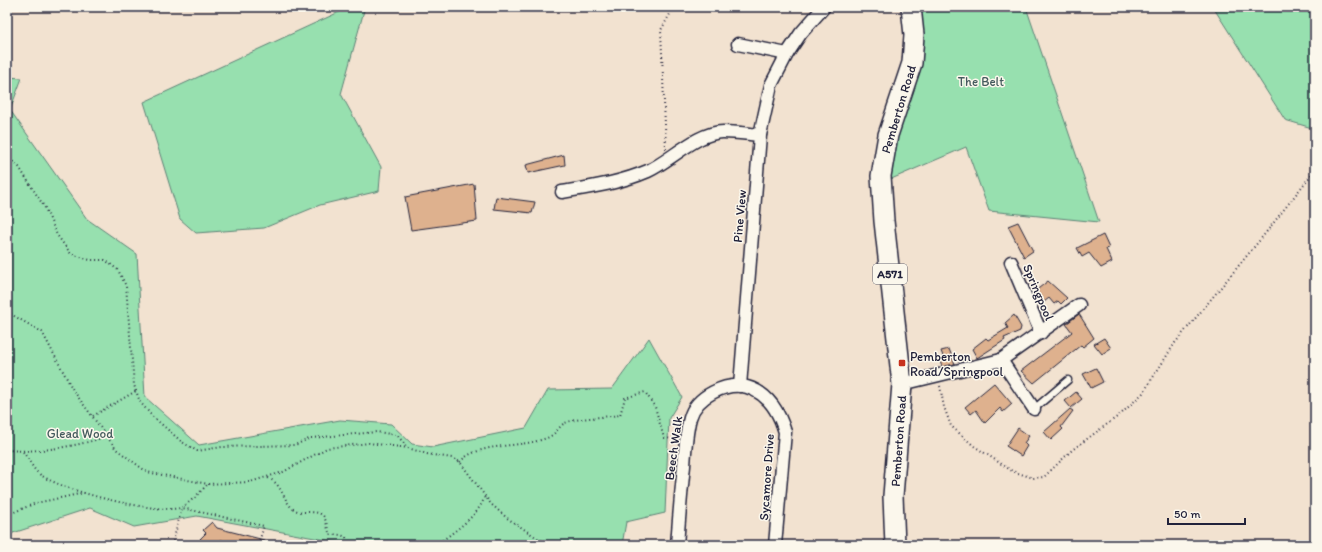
<svg xmlns="http://www.w3.org/2000/svg" width="1322" height="552" font-family="Itim,sans-serif">
	<rect width="100%" height="100%" fill="#f2e2d0"/>
	<filter id="ink" filterUnits="userSpaceOnUse"><feTurbulence type="fractalNoise" baseFrequency=".025" numOctaves="2"/><feDisplacementMap in="SourceGraphic" scale="8" xChannelSelector="R" yChannelSelector="G"/><feConvolveMatrix kernelMatrix="1 2 1 2 8 2 1 2 1" color-interpolation-filters="sRGB"/></filter>
	<g filter="url(#ink)">
		<g fill="#97e0af" stroke="#5c8175">
			<path d="M350 7H365L341 94 381 167 379 191 320 205 264 228 196 233 180 219 144 102Z"/>
			<path d="M918 7H1026L1099 222 989 211 966 147 889 180Z"/>
			<path d="M1213 7H1315V132L1312 128 1285 120Z"/>
			<path d="M7 77 22 78 10 110 87 219 137 254 145 397 199 445 340 420 391 424 412 444 433 447 526 428 548 390 612 389 649 338 682 397 669 418 665 513 626 522 622 545H352L197 516 134 527 90 508 7 535Z"/>
		</g>
		<g fill="#deb18e" stroke="#22223b">
			<path d="M564 155 565 165 528 173 526 165Z"/>
			<path d="M474 184 477 221 411 230 405 197Z"/>
			<path d="M496 197 535 202 532 213 494 209Z"/>
			<path d="M1018 222 1033 251 1024 257 1008 226Z"/>
			<path d="M1103 235 1109 248 1106 249 1112 262 1101 268 1089 253 1082 257 1077 248Z"/>
			<path d="M1048 281 1067 298 1061 304 1058 301 1054 304 1049 298 1044 302 1034 292Z"/>
			<path d="M1079 314 1094 338 1083 347 1081 345 1034 383 1021 371 1072 332 1066 324Z"/>
			<path d="M1014 315 1021 327 1020 331 1004 338 1005 340 977 358 972 349 986 338 988 340 1008 328 1005 323Z"/>
			<path d="M1104 338 1111 348 1102 354 1094 344Z"/>
			<path d="M949 349 955 364 942 367 940 361 944 359 941 351Z"/>
			<path d="M1096 368 1103 382 1091 388 1083 374Z"/>
			<path d="M994 383 1012 404 1003 412 1000 408 985 423 976 410 971 414 965 407Z"/>
			<path d="M1076 392 1082 399 1071 408 1065 401Z"/>
			<path d="M1070 409 1073 411 1061 427 1063 429 1051 440 1044 432Z"/>
			<path d="M1018 428 1029 436 1024 443 1027 446 1021 456 1006 446Z"/>
			<path d="M212 522 217 528 272 542V545H246L221 540 214 545H205L200 539 206 533 203 530Z"/>
		</g>
		<g fill="none" stroke-linecap="round" stroke-linejoin="round">
			<g stroke="#22223b" stroke-width="9">
				<path id="service" d="M1034 409 1068 380"/>
			</g>
			<g stroke="#22223b" stroke-width="15">
				<g id="minor">
					<path d="M738 44 787 54"/>
					<path d="M562 192C591 187 620 183 648 171 670 161 698 132 723 132 735 132 748 134 760 135"/>
					<path d="M1011 262 1041 333"/>
					<path d="M1001 360 1034 409"/>
					<path d="M902 384 1001 360 1079 305"/>
					<path d="M740 386 760 135 771 85 787 54 801 33 824 7"/>
					<path d="M677 545C679 519 681 492 684 466 685 450 686 433 690 418 696 396 726 382 747 387 768 393 779 412 785 432L775 545"/>
				</g>
			</g>
			<g stroke="#22223b" stroke-width="22">
				<path id="primary" d="M895 545 893 496 902 384 884 221 881 176 888 135 912 63 914 35 911 7"/>
			</g>
			<g stroke="#22223b" stroke-width="2" stroke-dasharray="1 3" stroke-linecap="butt">
				<path d="M666 149 661 30 674 7"/>
				<path d="M7 156 19 167 45 208 57 235 71 254 90 260H105L118 270 126 286 134 385 140 402 152 416 182 442 197 451 222 447 295 445 311 438 377 432 397 435 408 448"/>
				<path d="M7 312 42 332 73 390 116 449 147 472 208 484 250 482 283 472 327 448 369 443 408 448 427 454 452 458 460 462 491 504 507 518 548 545"/>
				<path d="M940 386 944 407 951 426 974 446 1012 471 1033 478 1044 477 1072 450 1121 414 1143 393 1175 343 1264 235 1315 170"/>
				<path d="M93 416 136 391"/>
				<path d="M7 450C41 453 77 446 109 436"/>
				<path d="M23 452C28 458 32 467 37 472 55 490 156 514 180 508 187 506 202 490 208 484"/>
				<path d="M460 462C479 441 523 449 549 437 556 434 559 426 565 423 575 418 607 417 620 415L625 398 645 392 655 407 664 438 675 439"/>
				<path d="M268 478C282 484 282 498 292 508 301 516 318 508 324 517 327 522 327 529 330 534L341 535 346 537 347 545"/>
				<path d="M7 515 36 503 84 493"/>
				<path d="M172 545 182 508 264 526 258 545"/>
				<path d="M436 545C452 533 479 516 485 496"/>
			</g>
			<use href="#service" stroke="#fbf7ec" stroke-width="6"/>
			<use href="#minor" stroke="#fbf7ec" stroke-width="12"/>
			<use href="#primary" stroke="#fbf7ec" stroke-width="19"/>
		</g>
	</g>
	<rect fill="#c8321e" stroke="#fbf7ec" stroke-width="1.5" x="898" y="359" width="8" height="8" rx="2"/>
	<g text-anchor="middle" stroke-width="3" stroke-linejoin="round" paint-order="stroke">
		<rect fill="#fbf7ec" stroke="#636270" stroke-width="1" x="873" y="264" width="34" height="20" rx="3"/>
		<g font-size="12" font-weight="bold" fill="#22223b">
			<text x="890" y="278">A571</text>
		</g>
		<g font-size="13" fill="#455b5e" stroke="#fbf7ec">
			<text x="981" y="86">The Belt</text>
			<text x="80" y="438">Glead Wood</text>
		</g>
		<g font-size="13" fill="#22223b" stroke="#fbf7ec">
			<text transform="translate(898 109) rotate(-73)" y="5">Pemberton Road</text>
			<text transform="translate(739 216) rotate(-85)" y="5">Pine View</text>
			<text transform="translate(1039 292) rotate(67)" y="5">Springpool</text>
			<text transform="translate(898 441) rotate(-86)" y="5">Pemberton Road</text>
			<text transform="translate(673 448) rotate(-82)" y="5">Beech Walk</text>
			<text transform="translate(766 477) rotate(-86)" y="5">Sycamore Drive</text>
		</g>
		<g font-size="13" fill="#22223b" stroke="#fbf7ec" text-anchor="start">
			<text x="910" y="361">Pemberton<tspan x="910" dy="15">Road/Springpool</tspan></text>
		</g>
	</g>
	<rect width="1322" height="552" fill="none" stroke="#fbf7ec" stroke-width="24"/>
	<rect x="12" y="12" width="1298" height="528" fill="none" stroke="#22223b" stroke-width="1.5" filter="url(#ink)"/>
	<path d="M1168 518v6h77v-6" fill="none" stroke="#22223b" stroke-width="2"/>
	<text x="1174" y="518" font-size="12" fill="#22223b" stroke="#fbf7ec" stroke-width="3" paint-order="stroke">50 m</text>
</svg>
